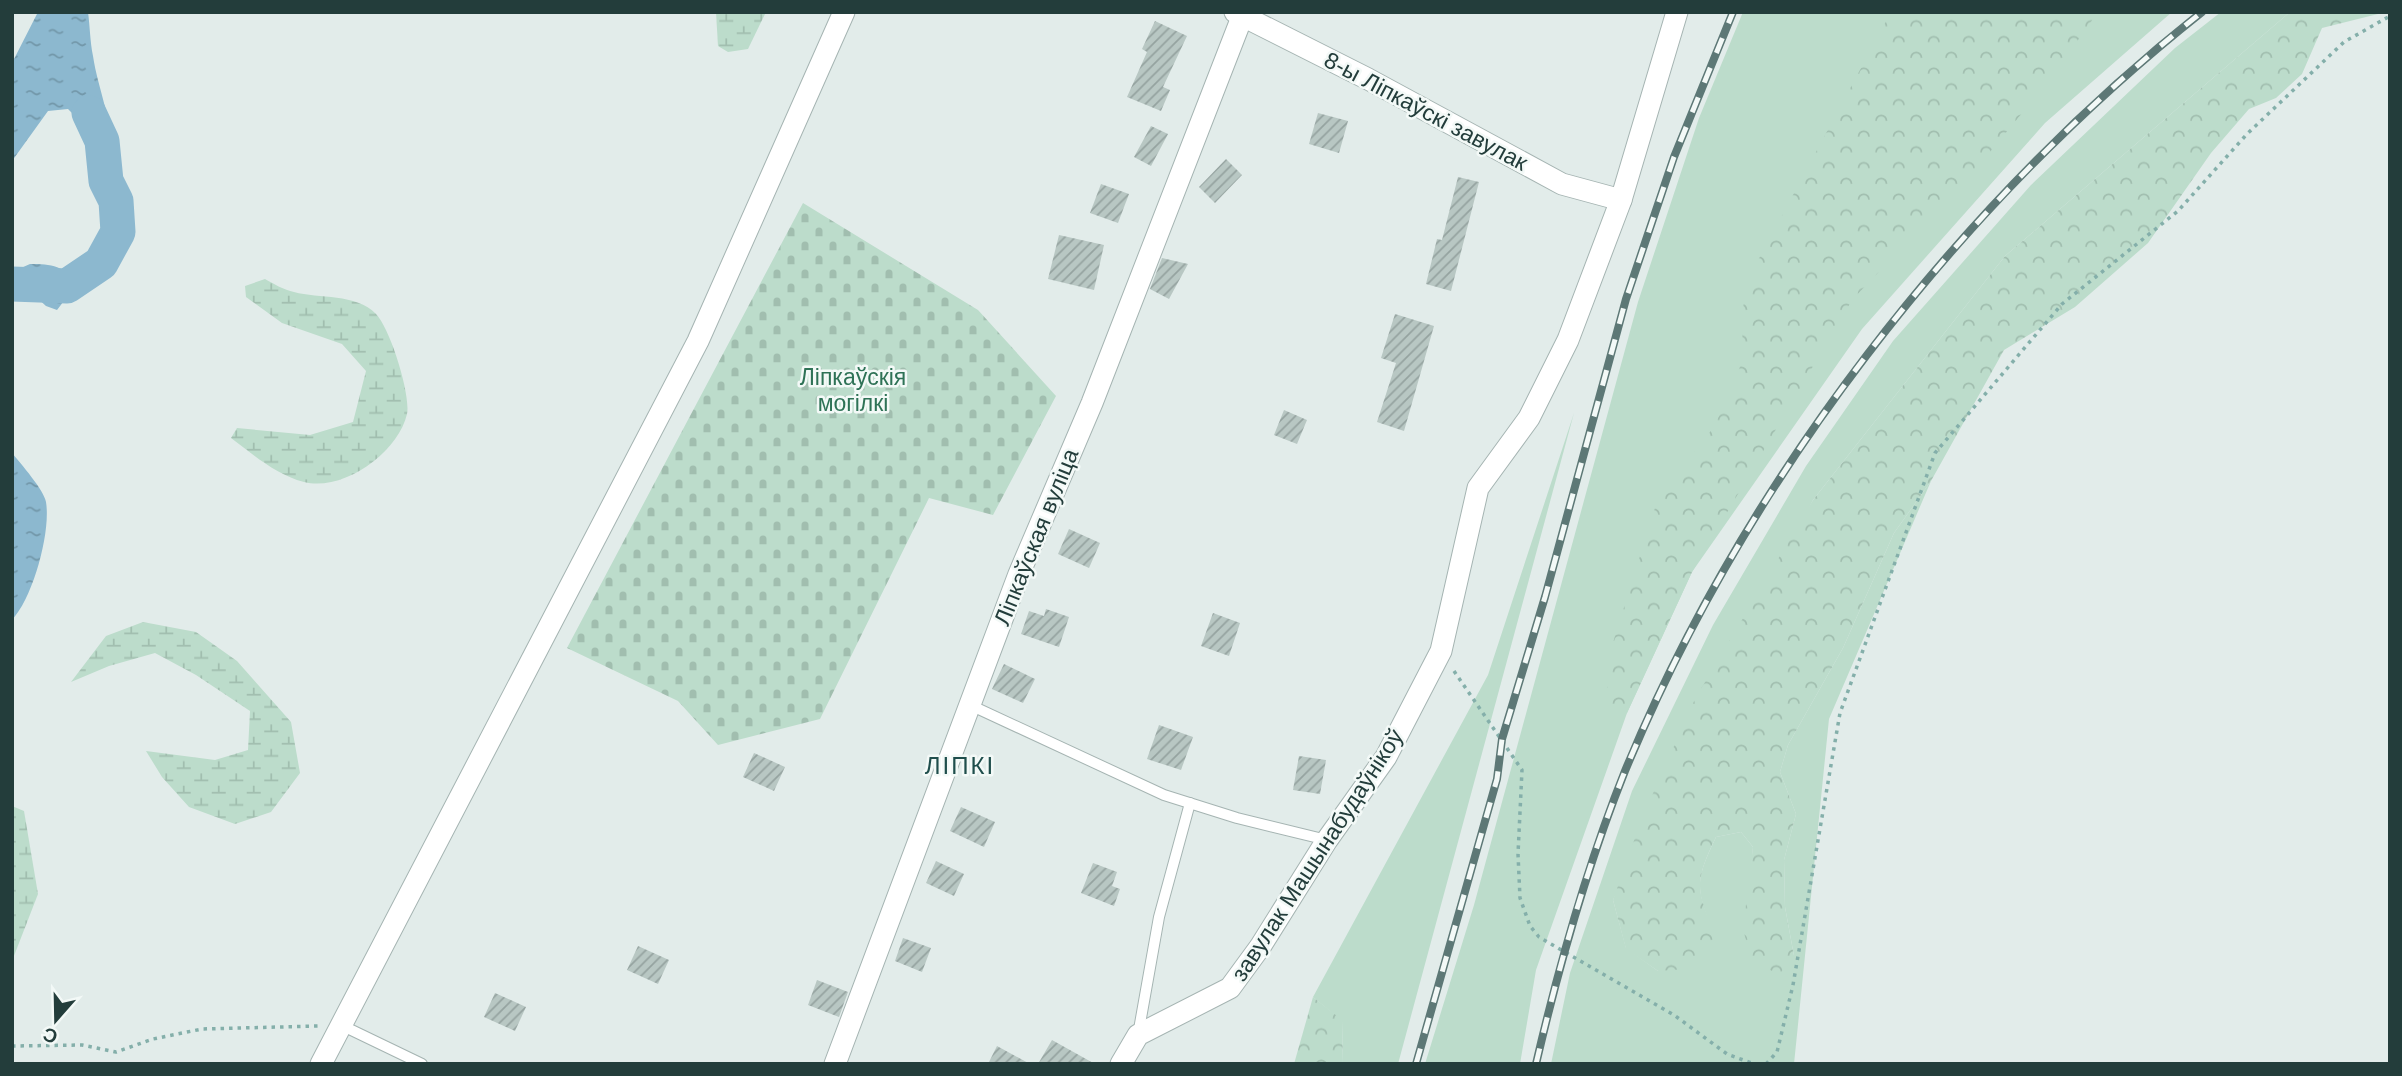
<svg xmlns="http://www.w3.org/2000/svg" width="2402" height="1076" font-family="Helvetica,sans-serif">
	<defs>
		<pattern id="forest-crowns" width="20" height="18" patternUnits="userSpaceOnUse" patternTransform="scale(1.75)"><rect width="20" height="18" fill="#bcdccb"/><path d="M2 6a3 3 0 1 1 6 0M12 15a3 3 0 1 1 6 0" fill="none" stroke="#a1beaf"/></pattern>
		<pattern id="wetland-marsh" width="20" height="14" patternUnits="userSpaceOnUse" patternTransform="scale(1.75)"><rect width="20" height="14" fill="#bcdccb"/><path d="M1 5h8M5 5V1M11 12h8M15 12V8" fill="none" stroke="#a1beaf"/></pattern>
		<pattern id="cemetery-stones" width="16" height="16" patternUnits="userSpaceOnUse" patternTransform="scale(1.75)"><rect width="16" height="16" fill="#bcdccb"/><path d="M2 7V4a2 2 0 0 1 4 0v3zM10 15v-3a2 2 0 0 1 4 0v3z" fill="#a1beaf"/></pattern>
		<pattern id="water-ripples" width="26" height="14" patternUnits="userSpaceOnUse" patternTransform="scale(1.75)"><rect width="26" height="14" fill="#8cb8cf"/><path d="M2 4q2-2 4 0t4 0M15 11q2-2 4 0t4 0" fill="none" stroke="#7297a9"/></pattern>
		<pattern id="building-hatch" width="6" height="6" patternUnits="userSpaceOnUse" patternTransform="scale(1.75)"><rect width="6" height="6" fill="#b8c7c3"/><path d="M-1 1l2-2M0 6l6-6M5 7l2-2" fill="none" stroke="#95a3a0"/></pattern>
	</defs>
	<rect width="100%" height="100%" fill="#e2ecea"/>
	<g fill="#bcdccb">
		<path d="M1743 12H2172L2045 123 1862 329 1692 572 1627 713 1536 970 1520 1064H1425L1474 905 1638 302 1699 118Z"/>
		<path d="M2221 12H2290L2005 256 1813 500 1613 900 1626 948 1658 971 1714 935C1696 888 1694 883 1716 837L1741 832 1753 847 1750 885 1794 956 1785 907 1784 860 1796 814 1780 772 1788 745 1843 648 1894 533 1931 481 1829 719 1794 1064H1551L1570 973 1632 791 1713 625 1806 466 1893 341 2031 185 2175 48Z"/>
		<path d="M1574 413 1398 1064H1343L1342 1021 1313 997 1488 675Z"/>
	</g>
	<g fill="url(#forest-crowns)">
		<path d="M1891 12H2094L2093 19 2048 82 1965 182 1852 300 1692 572 1627 713 1609 723 1606 665 1659 495 1707 437 1726 404 1744 356 1741 320 1748 279Z"/>
		<path d="M2290 12H2386L2322 28 2302 74 2276 98 2249 109 2211 153 2148 243 2075 307 2004 350 1931 481 1894 533 1843 648 1788 745 1780 772 1796 814 1784 860 1785 907 1794 956 1779 975 1751 959 1743 929 1753 847 1741 832 1716 837C1694 883 1696 888 1715 935L1700 968 1658 971 1626 949 1613 900 1642 818 1695 699 1813 500 2005 256Z"/>
		<path d="M1313 997 1342 1020 1343 1064H1294Z"/>
	</g>
	<g fill="url(#wetland-marsh)">
		<path d="M716 12H766L748 49 728 52 718 46Z"/>
		<path d="M265 279C274 284 284 290 294 292 319 299 356 293 376 314 390 328 411 395 407 414 398 453 343 492 304 482 275 474 254 455 231 438L237 428 310 435 353 422 366 371 342 344 282 323 246 297 245 286Z"/>
		<path d="M143 622 196 632 237 661 291 722 300 773 271 812 235 824 189 807 162 777 146 751 215 760 248 750 250 711 196 675 155 653 109 666 71 682 106 636Z"/>
		<path d="M12 806 24 811 38 894 12 961Z"/>
	</g>
	<path fill="url(#cemetery-stones)" d="M803 203 978 310 1056 396 993 515 929 498 820 719 718 745 678 701 567 648Z"/>
	<g fill="url(#water-ripples)">
		<path d="M38 12H88C90 27 90 41 93 56 98 90 114 122 110 157L101 160 79 120 68 109 48 111 12 161V63Z"/>
		<path d="M30 264C51 264 66 266 77 284L57 310 46 306 35 296 12 291V272Z"/>
		<path d="M12 453C21 464 44 490 46 502 51 532 33 598 12 620Z"/>
	</g>
	<g fill="none" stroke-linecap="round" stroke-linejoin="round">
		<path stroke="#8cb8cf" stroke-width="35" d="M12 284 67 286 101 263 118 232 116 201 106 181 102 141 89 113"/>
	</g>
	<g fill="url(#building-hatch)">
		<path d="M1155 21 1187 36 1163 87 1170 90 1161 111 1127 97 1147 52 1142 49Z"/>
		<path d="M1318 113 1348 121 1339 153 1309 144Z"/>
		<path d="M1151 126 1168 134 1151 166 1134 157Z"/>
		<path d="M1226 159 1242 175 1215 203 1199 187Z"/>
		<path d="M1458 177 1479 182 1451 291 1426 284 1437 239 1442 240Z"/>
		<path d="M1101 184 1129 194 1118 223 1090 213Z"/>
		<path d="M1059 235 1104 245 1094 290 1048 279Z"/>
		<path d="M1162 258 1188 264 1169 299 1150 289Z"/>
		<path d="M1395 314 1434 326 1404 431 1377 422 1396 363 1381 358Z"/>
		<path d="M1284 410 1307 420 1297 444 1274 435Z"/>
		<path d="M1069 529 1100 543 1089 568 1058 554Z"/>
		<path d="M1046 609 1069 617 1059 647 1021 634 1029 611 1044 616Z"/>
		<path d="M1213 613 1240 623 1229 656 1201 646Z"/>
		<path d="M1004 664 1035 679 1023 703 992 689Z"/>
		<path d="M1159 725 1193 737 1181 770 1147 759Z"/>
		<path d="M754 753 785 767 774 791 743 777Z"/>
		<path d="M1299 756 1326 760 1320 794 1293 790Z"/>
		<path d="M961 807 995 822 984 847 950 831Z"/>
		<path d="M936 861 964 874 954 896 926 883Z"/>
		<path d="M1093 863 1117 872 1112 886 1120 889 1114 906 1081 893Z"/>
		<path d="M903 938 931 948 922 972 895 961Z"/>
		<path d="M638 946 669 960 658 984 627 970Z"/>
		<path d="M817 980 848 992 839 1017 808 1005Z"/>
		<path d="M495 993 526 1007 515 1031 484 1017Z"/>
		<path d="M1052 1040 1095 1064H1038Z"/>
		<path d="M997 1046 1030 1064H988Z"/>
	</g>
	<g fill="none" stroke-linecap="round" stroke-linejoin="round">
		<g stroke="#a5b4b2" stroke-width="12">
			<g id="lane">
				<path d="M970 705 1164 795 1237 818 1327 840"/>
				<path d="M341 1025 422 1064"/>
				<path d="M1138 1035 1159 917 1190 803"/>
			</g>
		</g>
		<g stroke="#a5b4b2" stroke-width="23">
			<g id="street">
				<path d="M1235 12 1368 79 1562 184 1621 200"/>
				<path d="M321 1064 698 341 844 12"/>
				<path d="M835 1064 1019 574 1092 403 1244 12"/>
				<path d="M1121 1064 1138 1035 1230 988 1260 947 1327 840 1386 757 1441 651 1478 488 1529 418 1568 340 1621 200 1677 12"/>
			</g>
		</g>
		<g stroke="#84afaa" stroke-width="3.5" stroke-dasharray="3.5 5" stroke-linecap="butt">
			<path d="M1454 671 1522 770 1518 854 1520 898 1530 926 1539 937 1674 1015 1727 1054 1754 1064"/>
			<path d="M12 1046 82 1045 116 1052 153 1039 202 1029 318 1026"/>
			<path d="M1766 1064 1777 1052 1793 985 1840 713 1935 453 2062 304 2178 211 2247 134 2344 42 2390 16"/>
		</g>
		<use href="#lane" stroke="#fff" stroke-width="10"/>
		<use href="#street" stroke="#fff" stroke-width="21"/>
		<g stroke="#5d7876" stroke-width="8">
			<g id="rail">
				<path d="M1416 1064 1497 779 1502 739 1545 597 1626 299 1674 157 1733 12"/>
				<path d="M1536 1064C1559 965 1587 866 1625 771 1745 481 1956 207 2202 12"/>
			</g>
		</g>
		<use href="#rail" stroke="#f3f9f7" stroke-width="5" stroke-dasharray="16" stroke-linecap="butt"/>
	</g>
	<g text-anchor="middle" stroke-width="5" stroke-linejoin="round" paint-order="stroke">
		<g font-size="23" fill="#233d3b" stroke="#f3f9f7">
			<text transform="translate(1426 111) rotate(28)" y="8">8-ы Ліпкаўскі завулак</text>
			<text transform="translate(1036 537) rotate(-68)" y="8">Ліпкаўская вуліца</text>
			<text transform="translate(1317 855) rotate(-57)" y="8">завулак Машынабудаўнікоў</text>
		</g>
		<g font-size="23" fill="#2e7256" stroke="#f3f9f7">
			<text x="853" y="385">Ліпкаўскія<tspan x="853" dy="26">могілкі</tspan></text>
		</g>
		<g font-size="24" letter-spacing="2" fill="#1f4e4c" stroke="#f3f9f7">
			<text x="960" y="774">ЛІПКІ</text>
		</g>
	</g>
	<rect width="2402" height="1076" fill="none" stroke="#233d3b" stroke-width="28"/>
	<g transform="translate(56 1020) rotate(200)" stroke="#f3f9f7" stroke-width="5" paint-order="stroke">
	<path d="M0-5L12 26L0 18L-12 26Z" fill="#233d3b"/>
	<text y="-10" font-size="19" font-weight="bold" text-anchor="middle" fill="#233d3b">С</text>
	</g>
</svg>
